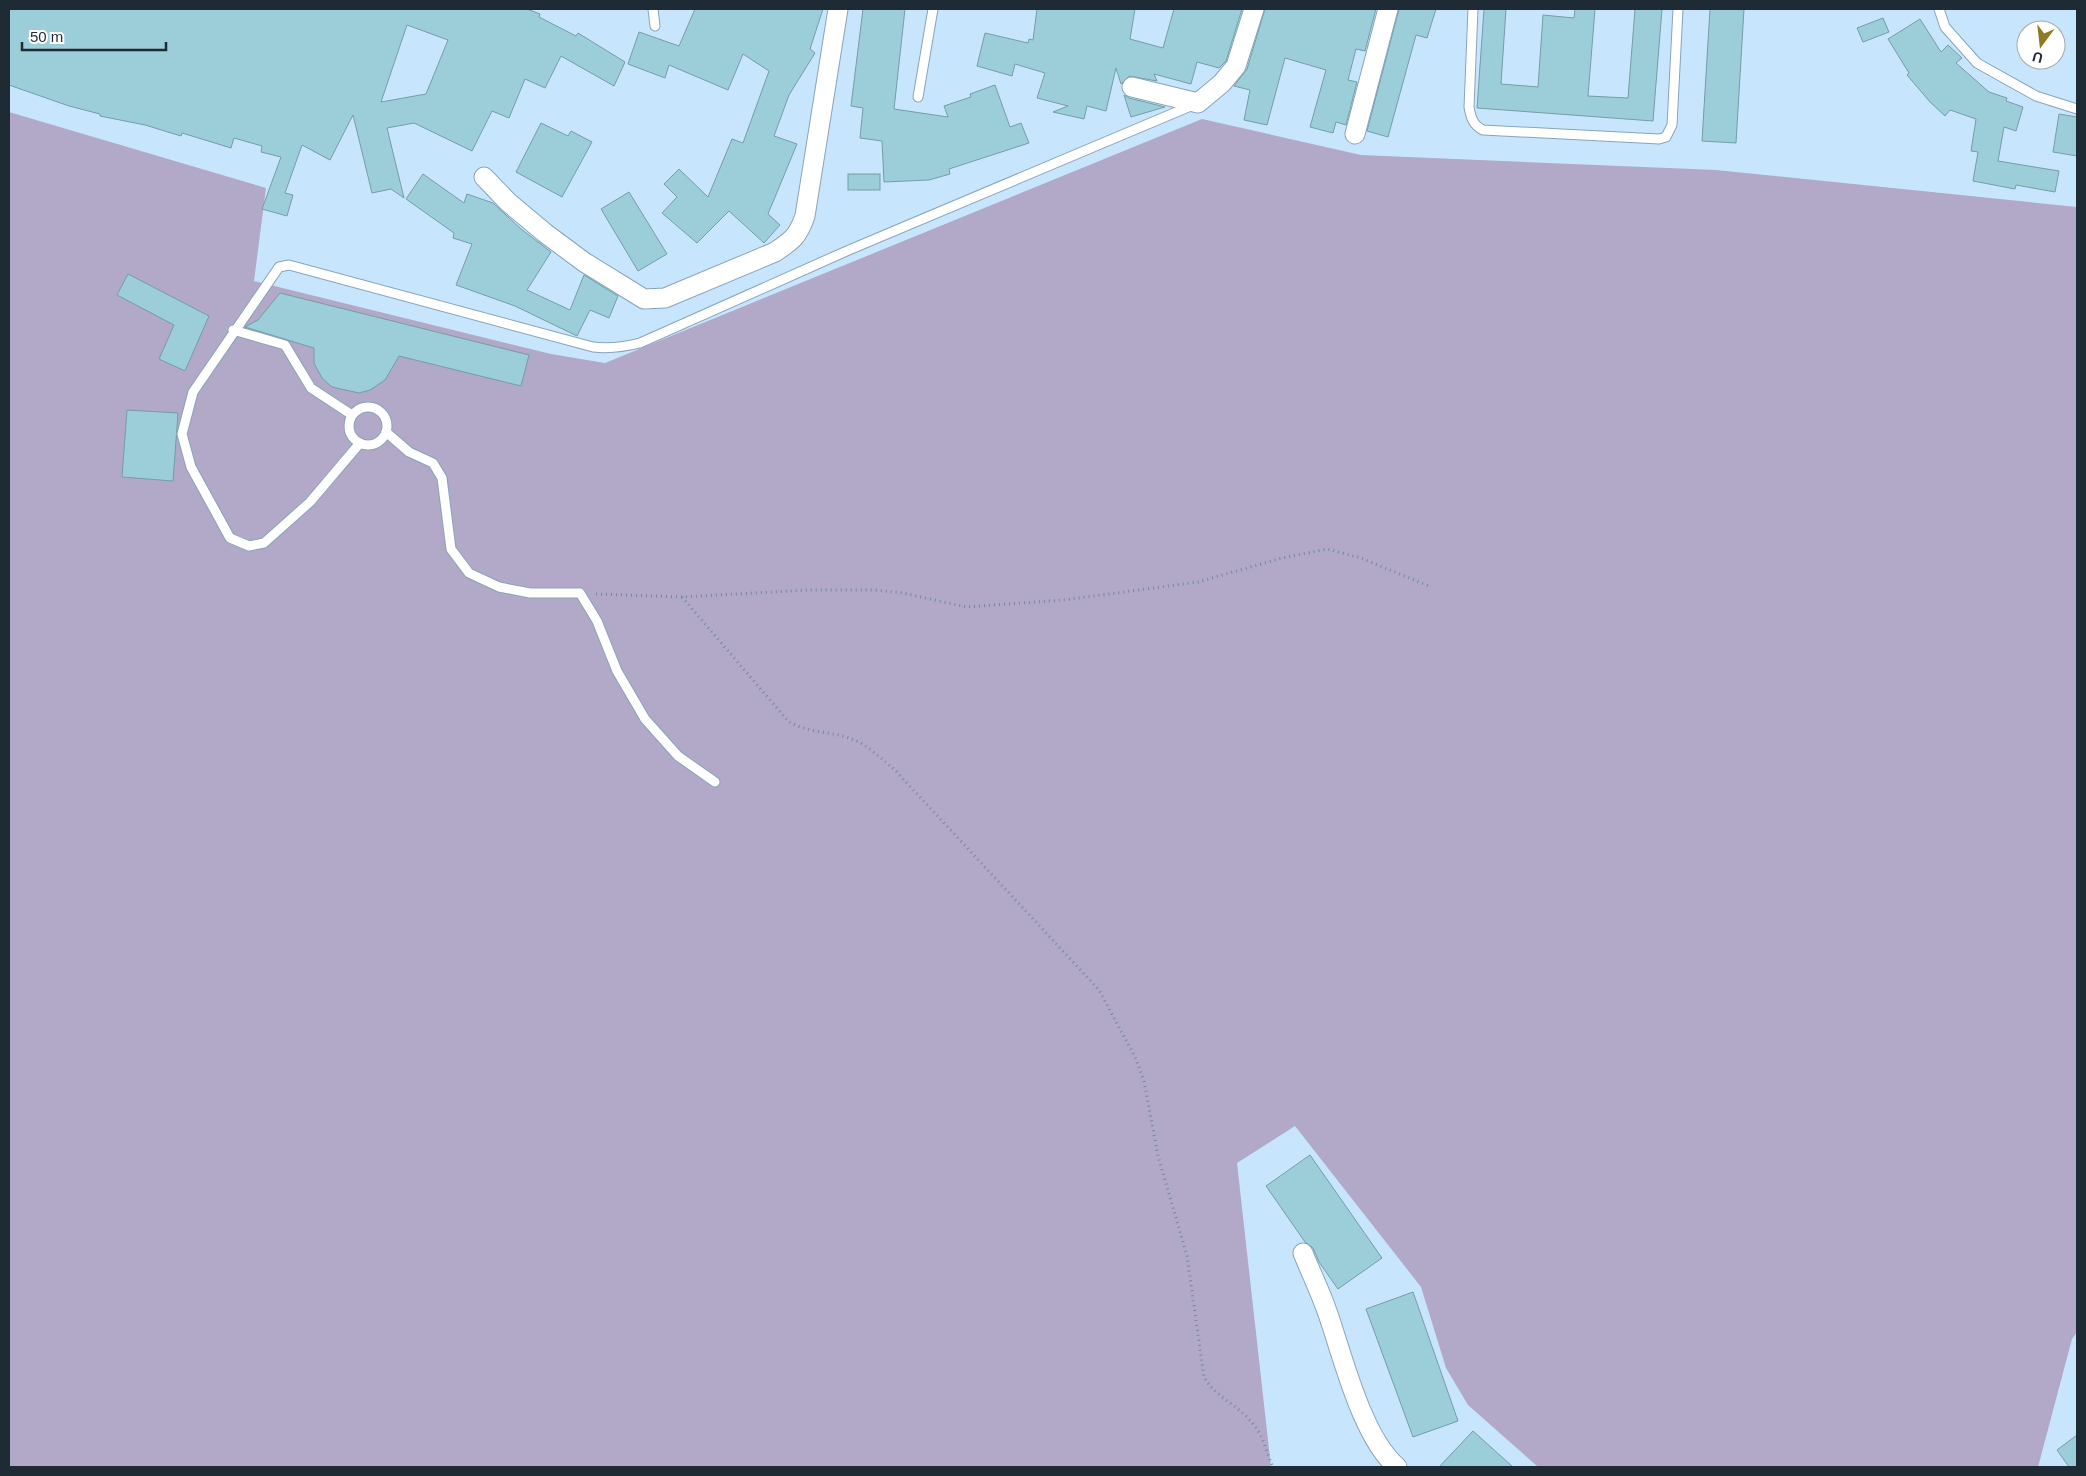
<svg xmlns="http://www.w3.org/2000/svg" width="2086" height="1476" font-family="Arial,sans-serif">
	<rect width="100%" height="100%" fill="#c7e6fe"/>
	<path fill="#b2a8c7" d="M9 112 266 188 254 281 551 354 605 363 1202 119 1361 155 1716 170 2077 207V1332L2072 1339 2038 1467H1538L1468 1405 1446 1368 1421 1287 1295 1126 1237 1163 1271 1467H9Z"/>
	<g fill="#9cced9" stroke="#749da6" fill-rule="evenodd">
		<path d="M9 9H527L540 14 539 17 576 36 578 33 625 62 614 86 561 56 545 88 525 79 509 118 492 111 472 151 414 123 387 128 404 198 391 189 372 193 353 115 330 160 302 145 285 193 293 195 287 216 262 209 281 157 261 152 262 146 234 138 231 148 182 133 181 136 145 125 100 116V114L69 106 9 85ZM407 25 448 40 426 94 381 102Z"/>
		<path d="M695 9H823L810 49 815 53 789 95 774 136 797 144 768 214 780 225 764 243 729 211 697 243 662 213 677 197 664 184 679 169 708 197 732 139 743 143 769 71 743 54 728 90 669 65 665 78 628 64 639 32 679 46Z"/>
		<path d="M863 9H905L894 109 948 117 944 106 971 97 970 94 995 85 1010 127 1021 123 1029 143 949 169 950 174 929 180 884 182 882 141 860 138 863 108 851 106Z"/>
		<path d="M1037 9H1135L1130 39 1163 48 1174 9H1242L1226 61 1219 68 1197 62 1191 84 1154 74 1157 81 1129 76 1121 84 1116 68 1106 111 1087 106 1084 119 1053 112 1068 106 1037 98 1045 73 1015 64 1012 76 977 66 985 33 1028 43 1029 39 1033 40Z"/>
		<path d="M1265 9H1376L1365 51 1356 49 1348 80 1357 82 1346 125 1336 122 1333 133 1310 127 1326 70 1285 58 1267 125 1244 120 1250 90 1234 86 1247 69Z"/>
		<path d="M1399 9H1436L1427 38 1416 35 1388 137 1367 131Z"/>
		<path d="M1484 9H1506L1501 84 1538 87 1543 15 1574 18 1575 9H1595L1588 96 1628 98 1635 9H1662L1653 121 1477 108Z"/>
		<path d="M1710 9H1744L1736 143 1702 141Z"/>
		<path d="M1883 18 1889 32 1863 42 1857 28Z"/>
		<path d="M1920 19 1941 52 1948 45 1962 58 1956 63 1989 92 2007 98 2006 101 2023 107 2016 131 2004 127 1998 161 2059 171 2055 192 2016 185 2015 189 1973 181 1978 152 1971 151 1976 119 1950 110 1945 116 1930 102 1907 75 1909 73 1888 39Z"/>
		<path d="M1124 95 1129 98 1165 107 1131 117Z"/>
		<path d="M2059 114 2077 117V156L2053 152Z"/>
		<path d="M541 123 568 136 571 131 592 142 562 197 516 172Z"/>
		<path d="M423 174 464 203 467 194 493 203 521 229 551 252 527 290 570 310 584 275 618 296 609 318 590 310 577 336 515 306 456 285 472 244 453 238 454 233 406 199Z"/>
		<rect x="848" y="174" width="32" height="16"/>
		<path d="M629 192 667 254 638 271 601 209Z"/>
		<path d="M128 274 209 316 185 371 159 359 174 325 117 295Z"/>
		<path d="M280 293 529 355 521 386 399 356 385 380 370 390 359 393 332 387 322 378 314 363V348L245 327 258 320Z"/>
		<path d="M127 410 178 413 173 481 122 477Z"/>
		<path d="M1310 1155 1382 1258 1338 1289 1319 1262 1313 1248 1305 1242 1266 1186Z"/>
		<path d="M1413 1292 1458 1421 1413 1437 1366 1309Z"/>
		<path d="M1473 1431 1513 1467H1439Z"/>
		<path d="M2077 1435V1467H2069L2057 1450Z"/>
	</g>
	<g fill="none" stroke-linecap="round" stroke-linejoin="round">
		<g stroke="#88a4bb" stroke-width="11">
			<g id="service">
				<path d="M653 9 655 26"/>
				<path d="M1473 9 1469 107C1471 118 1473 125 1483 130L1659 139 1666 137 1672 125 1678 9"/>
				<path d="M1939 9 1945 27 1977 63 2036 96 2077 109"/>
				<path d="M918 97 933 9"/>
				<path d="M233 330 285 345 311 388 352 415"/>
				<circle cx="368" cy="426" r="19"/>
				<path d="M386 432 409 452 433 463 442 478 451 549 469 573 499 587 530 593H580L597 621 617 671 645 719 678 756 715 782"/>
				<path d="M360 443 310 502 264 543 249 546 230 538 191 467 182 434 193 392 279 267 289 265 593 347C610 349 624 347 640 343L849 250 1193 105"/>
			</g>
		</g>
		<g stroke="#88a4bb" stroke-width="21">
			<g id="minor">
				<path d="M1132 87 1198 103 1222 83 1236 66 1254 9"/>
				<path d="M1355 134 1388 9"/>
				<path d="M484 177 508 202 545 233 584 262 644 299 665 298 775 252C793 240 798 236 805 216L838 9"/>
				<path d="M1303 1253C1311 1273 1321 1293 1328 1314 1343 1357 1362 1437 1397 1467"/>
			</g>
		</g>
		<g stroke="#748a9a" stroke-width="3" stroke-dasharray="1 4" stroke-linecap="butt">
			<path d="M596 594 682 597 808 590H875L903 593 966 607 1064 600 1198 582 1282 558 1327 549 1361 558 1431 587"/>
			<path d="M682 597 788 721C806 733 829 731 849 738 866 743 880 758 894 769L1099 990 1136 1059 1144 1081 1158 1156 1187 1256 1204 1377C1215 1397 1240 1406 1254 1425 1263 1436 1267 1454 1273 1467"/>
		</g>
		<use href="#service" stroke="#fff" stroke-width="9"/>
		<use href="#minor" stroke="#fff" stroke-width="19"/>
	</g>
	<rect width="2086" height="1476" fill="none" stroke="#1f2b34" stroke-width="20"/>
	<g transform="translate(2041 45) rotate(195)"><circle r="24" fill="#ffffff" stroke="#a5aaae"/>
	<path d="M0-4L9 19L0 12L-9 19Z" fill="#8e7b21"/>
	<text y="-8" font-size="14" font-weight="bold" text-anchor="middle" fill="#1f2b34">U</text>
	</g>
	<path d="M22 42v8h144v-8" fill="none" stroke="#1f2b34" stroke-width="2.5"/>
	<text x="30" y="42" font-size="15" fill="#1f2b34" stroke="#ffffff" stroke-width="4" paint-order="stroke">50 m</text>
</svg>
